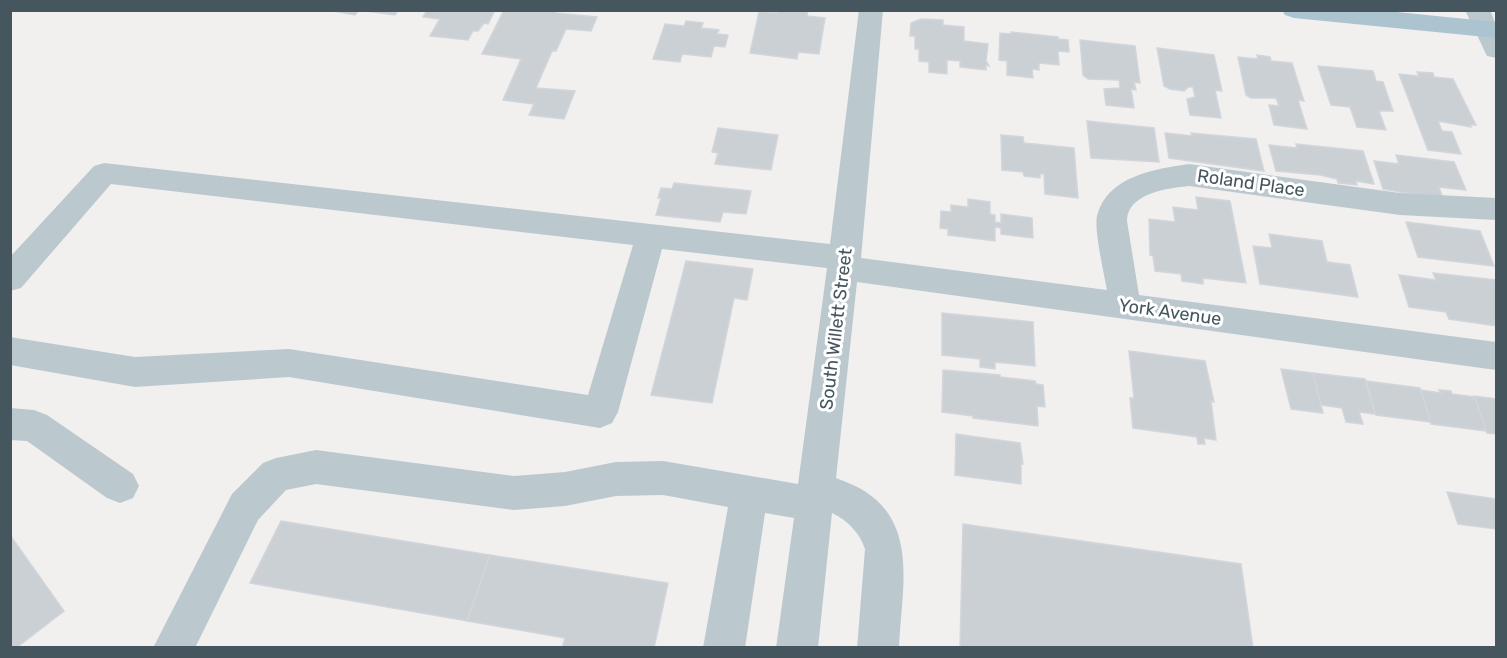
<svg xmlns="http://www.w3.org/2000/svg" width="1507" height="658" font-family="Rubik,sans-serif">
	<rect width="100%" height="100%" fill="#f2efef"/>
	<g fill="#cad0d4" stroke="#d2d6db" stroke-width="1.5">
		<path d="M328 10H359L355 15Z"/>
		<path d="M398 10 395 15 366 11V10Z"/>
		<path d="M427 10H495L488 24 484 23 478 31H473L468 40 430 36 440 19 423 17Z"/>
		<path d="M504 10H557L556 13 597 17 591 31 566 29 556 51H552L536 88 575 91 564 119 529 115 534 104 503 100 521 59 482 54Z"/>
		<path d="M778 10H808L807 16 825 18 819 54 798 52 797 59 750 53 759 12 777 13Z"/>
		<path d="M921 19 943 20V25L964 27V41L988 44 986 61 989 66 986 65V70L960 67V61L947 60V74L929 72V62L919 61V49H915V36H910L911 23Z"/>
		<path d="M686 21 703 23 701 28 719 30 717 34 728 35 725 47 714 46 711 57 682 54 680 62 653 59 665 24 684 26Z"/>
		<path d="M1011 32 1058 37V39L1068 40 1069 52 1058 51 1059 65 1039 63V70L1032 69 1033 78 1007 75V61L999 60 1000 33 1011 34Z"/>
		<path d="M1080 40 1135 46 1140 83 1134 82 1136 90 1131 89 1134 108 1106 105 1104 89 1120 88 1119 80 1088 79 1083 75Z"/>
		<path d="M1157 48 1214 55 1222 91 1215 90 1221 118 1190 115 1187 99 1195 97 1193 87H1188L1184 91 1170 89 1164 86Z"/>
		<path d="M1257 55 1270 57 1271 61 1292 63 1304 101 1298 100 1307 129 1274 125 1269 105 1279 106 1276 98H1251L1246 95 1238 57 1258 59Z"/>
		<path d="M1318 66 1373 71 1376 81 1383 82 1393 111H1379L1386 130 1357 127 1350 107 1331 105Z"/>
		<path d="M1417 72 1433 73 1434 77 1453 79 1476 125H1470L1471 127 1438 121 1442 131 1452 132 1461 154 1428 150 1399 74 1419 76Z"/>
		<path d="M1087 121 1154 128 1159 162 1091 158Z"/>
		<path d="M718 128 778 135 771 170 715 164 718 153 712 152Z"/>
		<path d="M1165 133 1192 136 1191 133 1256 139 1264 171 1169 158Z"/>
		<path d="M1001 135 1023 137 1024 143 1074 148 1078 198 1045 194 1044 174H1040V178L1024 176 1023 172 1002 170Z"/>
		<path d="M1296 144 1363 151 1374 184 1356 181 1357 185 1338 183 1337 179 1320 175 1276 171 1269 145 1297 148Z"/>
		<path d="M1396 155 1454 162 1466 190 1439 187 1443 199 1383 189 1374 161 1399 164Z"/>
		<path d="M674 183 751 191 746 214 723 212 720 222 656 215 661 198H658L661 188 672 189Z"/>
		<path d="M1196 197 1230 201 1246 283 1203 278V284L1182 281 1181 274 1155 271 1153 256 1150 255 1149 219 1175 222 1173 207 1198 210Z"/>
		<path d="M968 199 990 202V214L995 215V222L1001 223V214L1032 218 1033 238 1001 234V228L995 227V241L948 235V229L940 228 941 211 951 212V205L968 207Z"/>
		<path d="M1406 222 1480 231 1494 266 1418 257Z"/>
		<path d="M1269 234 1322 241 1327 262 1350 265 1358 297 1260 284 1253 246 1272 248Z"/>
		<path d="M686 261 753 269 747 300 734 298 712 403 651 395Z"/>
		<path d="M1433 273 1496 280V326L1449 319 1446 312 1409 307 1399 275 1436 280Z"/>
		<path d="M942 313 1033 322 1035 366 995 362V369L980 367V359L942 355Z"/>
		<path d="M1129 351 1205 361 1214 402 1211 401 1216 440 1204 438 1205 444H1198L1197 437 1133 428 1130 398H1134Z"/>
		<path d="M1281 369 1313 373 1323 413 1291 409Z"/>
		<path d="M943 370 1000 375V377L1035 381 1036 384 1043 385 1045 407 1037 406 1038 426 973 418V416L942 412Z"/>
		<path d="M1313 373 1365 379 1375 414 1359 412 1363 424 1346 422 1342 408 1321 405Z"/>
		<path d="M1366 381 1420 388 1431 422 1376 415Z"/>
		<path d="M1421 390 1441 393 1439 390 1451 391 1452 394 1475 397 1487 431 1431 424Z"/>
		<path d="M1474 396 1496 399V434L1487 433Z"/>
		<path d="M956 434 1020 443 1023 464H1021V484L955 475Z"/>
		<path d="M1447 492 1496 499V529L1458 524Z"/>
		<path d="M281 521 490 555 467 621 250 583Z"/>
		<path d="M963 524 1241 564 1253 648H960Z"/>
		<path d="M10 535 64 611 16 648H10Z"/>
		<path d="M490 555 668 583 654 648H562L565 638 467 621Z"/>
	</g>
	<g fill="none" stroke-linecap="round" stroke-linejoin="round">
		<g fill="#bbc9cf" fill-rule="evenodd">
			<path d="M859 10H883L861 258 1107 290C1104 274 1094 230 1097 216 1107 176 1155 169 1189 164L1400 193 1496 198V220L1400 215 1189 186C1169 188 1127 193 1127 221L1139 295 1496 342V370L857 282 836 478C846 482 857 486 866 492 919 527 901 593 899 648H857L865 549C860 533 847 520 832 513L818 648H776L794 518 765 513 745 648H703L728 507 663 495 616 496 565 506 514 510 316 484 286 490 258 520 195 648H153L232 494 263 463 276 458 316 450 514 476 565 472 616 462 663 461 798 484 827 268 662 249 618 412 612 423 600 428 289 377 135 387 10 365V337L135 357 289 349 588 395 633 245 111 184 21 288 10 291V257L94 166 104 163 830 244Z"/>
			<path d="M1465 10H1490L1496 25V58L1487 56Z"/>
			<path d="M10 408 34 410 47 415 133 474 139 486 133 498 120 503 107 498 27 441 10 440Z"/>
		</g>
		<path fill="#acc3d0" fill-rule="evenodd" d="M1282 10H1377L1496 22V38L1294 18 1285 15Z"/>
	</g>
	<g text-anchor="middle" stroke-width="6" stroke-linejoin="round" paint-order="stroke">
		<g font-size="18" fill="#45565e" stroke="#fff">
			<text transform="translate(1251 183) rotate(8)" y="6">Roland Place</text>
			<text transform="translate(1170 312) rotate(8)" y="6">York Avenue</text>
			<text transform="translate(836 329) rotate(-83)" y="6">South Willett Street</text>
		</g>
	</g>
	<rect width="1507" height="658" fill="none" stroke="#45565e" stroke-width="24"/>
</svg>
